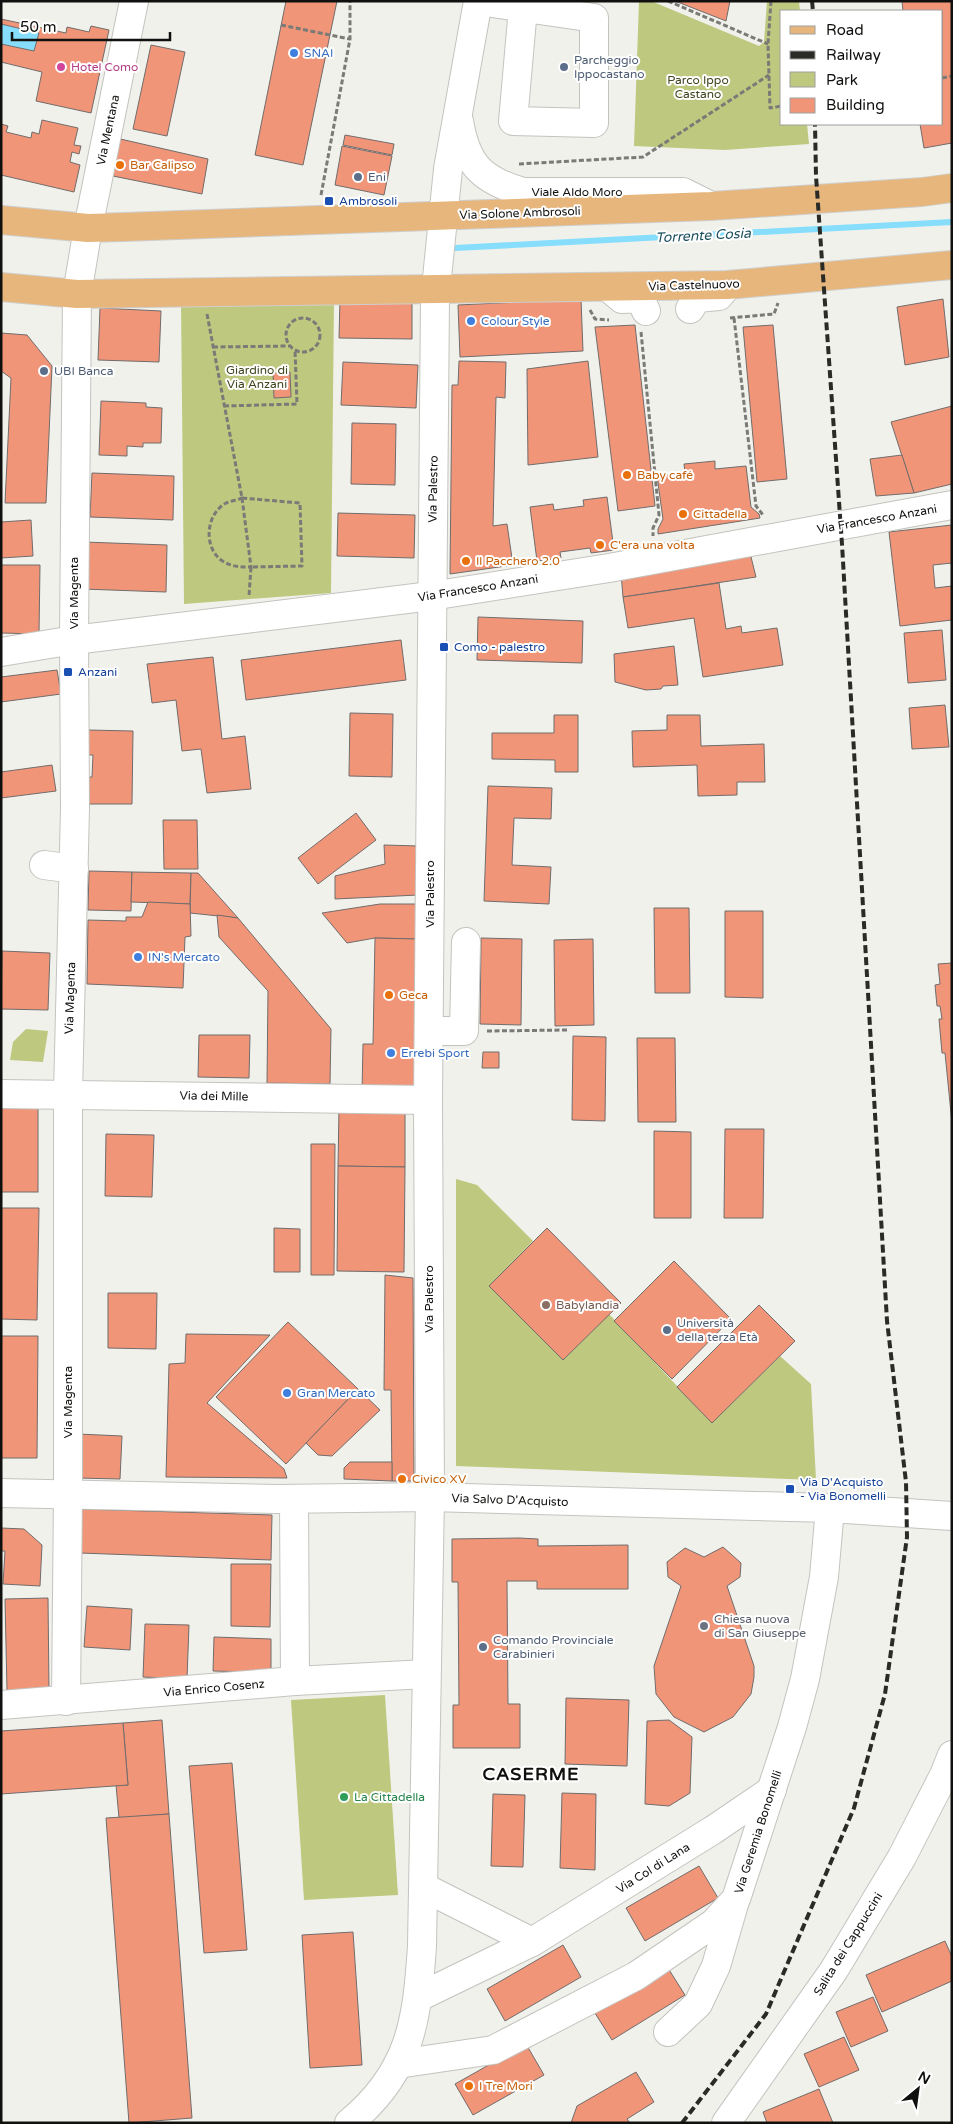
<svg xmlns="http://www.w3.org/2000/svg" width="953" height="2124" font-family="'Varela Round',sans-serif">
	<rect width="100%" height="100%" fill="#f1f1ec"/>
	<g fill="#bec87e">
		<path d="M639 1H651L759 46 764 42 767 1H799L800 11H782V124H807L809 144 725 150 634 146Z"/>
		<path d="M334 300 331 593 184 604 181 302Z"/>
		<path d="M26 1029 48 1031 43 1062 10 1060 13 1042Z"/>
		<path d="M456 1179 477 1185 533 1241 489 1286 563 1360 609 1314 712 1423 780 1356 811 1384 816 1480 456 1466Z"/>
		<path d="M385 1695 398 1895 304 1900 291 1700Z"/>
	</g>
	<path fill="#86defc" d="M1 24 39 33 34 51 1 44Z"/>
	<g fill="none" stroke-linecap="round" stroke-linejoin="round">
		<path stroke="#86defc" stroke-width="6" d="M455 248 952 222"/>
	</g>
	<g fill="#f19579" stroke="#716c6b">
		<path d="M286 1H337L303 165 255 155Z"/>
		<path d="M675 1H730L726 21Z"/>
		<path d="M902 1H952V143L924 148 920 124H942V11H903Z"/>
		<path d="M1 19 66 33 67 27 89 32 91 26 109 30 91 113 36 101 42 72 1 62V44L34 51 39 33 1 24Z"/>
		<path d="M151 45 185 52 167 136 133 129Z"/>
		<path d="M42 120 78 128 74 145 81 146 79 154 72 152 70 162 80 165 74 192 1 175V124L8 126 6 132 31 138 32 132 39 134Z"/>
		<path d="M345 135 394 144 392 155 343 145Z"/>
		<path d="M116 138 208 159 202 194 108 175Z"/>
		<path d="M342 146 392 156 384 195 335 185Z"/>
		<path d="M340 299 412 300V339L339 338Z"/>
		<path d="M581 299 583 351 460 357 458 305Z"/>
		<path d="M943 299 949 357 905 365 897 307Z"/>
		<path d="M100 308 161 311 159 362 98 360Z"/>
		<path d="M635 325 655 506 618 511 595 327Z"/>
		<path d="M773 325 787 479 757 482 743 327Z"/>
		<path d="M1 333 27 335 52 366 46 503H5L11 378 1 371Z"/>
		<path d="M459 361 506 362 505 398 496 397 493 526 507 524 513 565 450 574 452 385H458Z"/>
		<path d="M588 361 598 457 528 465 527 369Z"/>
		<path d="M343 362 418 365 416 408 341 405Z"/>
		<path d="M290 372 291 397 274 398 273 373Z"/>
		<path d="M101 401 146 403V407L162 408 161 443H143V447L127 446V456L99 455Z"/>
		<path d="M952 406V484L914 493 891 422Z"/>
		<path d="M352 423 396 424 395 485 351 484Z"/>
		<path d="M902 455 914 493 876 496 870 459Z"/>
		<path d="M715 461V469L746 466 751 507 759 514 760 518 658 534V529L663 519 657 476 685 473 684 464Z"/>
		<path d="M92 473 174 476 173 520 90 517Z"/>
		<path d="M607 497 614 550 591 553 590 548 560 552 561 558 537 561 530 507 553 504 554 510 584 506 583 500Z"/>
		<path d="M338 513 415 515 414 558 337 556Z"/>
		<path d="M31 520 33 556 1 558V522Z"/>
		<path d="M952 525V563L933 565 935 588 952 586V620L900 626 889 532Z"/>
		<path d="M84 542 167 545 166 592 82 589Z"/>
		<path d="M750 553 756 577 623 597 621 573Z"/>
		<path d="M1 565H40L39 634 1 633Z"/>
		<path d="M719 583 726 629 741 626 742 633 777 628 783 665 703 677 694 618 628 628 623 597Z"/>
		<path d="M478 617 583 621 582 663 477 660Z"/>
		<path d="M942 630 946 680 908 683 904 633Z"/>
		<path d="M401 640 406 680 246 700 241 660Z"/>
		<path d="M674 646 678 685 663 686 661 689 646 690 615 682 614 654Z"/>
		<path d="M213 657 222 739 245 736 251 789 207 793 201 749 182 751 176 700 152 703 147 664Z"/>
		<path d="M57 670 61 694 1 702V677Z"/>
		<path d="M945 705 949 747 912 749 909 708Z"/>
		<path d="M350 713 393 714 392 777 349 776Z"/>
		<path d="M554 715H578V772H555V760L492 759V733H554Z"/>
		<path d="M667 715H700L701 746 764 744 765 782H737V795L698 796 697 765 633 767 632 731 667 730Z"/>
		<path d="M88 730 133 731 132 804H87V777H92L93 755H88Z"/>
		<path d="M52 765 56 791 1 798V772Z"/>
		<path d="M488 786 552 788 551 819 514 818 512 865 551 867 549 904 484 901Z"/>
		<path d="M356 813 376 840 318 884 298 858Z"/>
		<path d="M163 820H197L198 869H164Z"/>
		<path d="M384 845 419 846 418 895 335 899V876L385 864Z"/>
		<path d="M89 871 132 872 131 911 88 910Z"/>
		<path d="M132 872 191 873 190 904 131 902Z"/>
		<path d="M191 873H198L238 918 190 913Z"/>
		<path d="M148 902 190 904 191 936 185 937 183 988 87 984 88 920 126 921V917H142Z"/>
		<path d="M380 904H419L418 939 375 938 347 943 322 913Z"/>
		<path d="M654 908H689L690 993H655Z"/>
		<path d="M725 911H763V998L725 997Z"/>
		<path d="M217 915 238 918 331 1029 330 1084 267 1083 268 991 219 937Z"/>
		<path d="M375 938 418 939 415 1093 362 1092 363 1044H373Z"/>
		<path d="M481 938 522 939 521 1025 480 1024Z"/>
		<path d="M593 939 594 1025 555 1026 554 940Z"/>
		<path d="M2 951 50 953 48 1010 1 1009Z"/>
		<path d="M952 963V1123L945 1053H942L939 1019H942L940 1006H937L935 985 940 984 938 964Z"/>
		<path d="M199 1035H250L249 1078 198 1077Z"/>
		<path d="M573 1036 606 1037 605 1121 572 1120Z"/>
		<path d="M637 1038H675L676 1122H638Z"/>
		<path d="M483 1052H499V1068H482Z"/>
		<rect x="1" y="1105" width="37" height="87"/>
		<path d="M339 1108 405 1109V1167L338 1166Z"/>
		<path d="M725 1129H764L763 1218H724Z"/>
		<path d="M654 1131 691 1132V1218H654Z"/>
		<path d="M106 1134 154 1135 152 1197 105 1196Z"/>
		<path d="M311 1144H335L334 1275H311Z"/>
		<path d="M338 1166 405 1167 404 1272 337 1271Z"/>
		<path d="M1 1208H39L37 1320 1 1319Z"/>
		<path d="M274 1228 300 1229V1272H274Z"/>
		<path d="M547 1228 621 1303 563 1360 489 1286Z"/>
		<path d="M674 1261 731 1319 672 1379 614 1321Z"/>
		<path d="M385 1275 413 1278 414 1481H392L391 1390H384Z"/>
		<path d="M108 1293H157L156 1349 108 1348Z"/>
		<path d="M759 1305 795 1341 712 1423 677 1387Z"/>
		<path d="M288 1322 358 1389 286 1464 216 1397Z"/>
		<path d="M186 1334 270 1335 207 1403 284 1469 287 1478 166 1477 169 1364 185 1363Z"/>
		<path d="M1 1336H38L37 1458H1Z"/>
		<path d="M358 1389 380 1410 332 1456 318 1455 306 1443Z"/>
		<path d="M78 1434 122 1436 120 1479 77 1478Z"/>
		<path d="M350 1462H392V1481L344 1479V1468Z"/>
		<path d="M81 1509 272 1515 271 1560 80 1553Z"/>
		<path d="M1 1528 24 1529 42 1545 40 1586 3 1584 5 1551H1Z"/>
		<path d="M519 1538 538 1539V1546L628 1545V1589H537V1581H507L508 1704H520V1748H453V1705H459L458 1582H452V1539Z"/>
		<path d="M723 1547 741 1563 740 1577 727 1586 754 1666V1677L751 1694 733 1717 704 1732 674 1717 656 1694 654 1666 681 1586 668 1577 667 1562 685 1548 704 1557Z"/>
		<path d="M231 1564H271L270 1627 231 1626Z"/>
		<path d="M48 1598 49 1690 7 1691 5 1599Z"/>
		<path d="M87 1606 132 1609 130 1650 84 1647Z"/>
		<path d="M145 1624 189 1625 187 1679 143 1677Z"/>
		<path d="M214 1637 271 1639V1676L255 1672 213 1671Z"/>
		<path d="M566 1698 629 1700 627 1766 565 1764Z"/>
		<path d="M162 1720 169 1814 119 1818 116 1785H128L123 1723Z"/>
		<path d="M669 1720 692 1737 690 1793 669 1806 645 1804 647 1721Z"/>
		<path d="M123 1723 128 1785 1 1794V1731Z"/>
		<path d="M232 1763 247 1950 204 1953 189 1766Z"/>
		<path d="M562 1793 596 1794 595 1870 560 1868Z"/>
		<path d="M493 1794 525 1795 523 1867 491 1866Z"/>
		<path d="M169 1814 192 2118 129 2123 106 1818Z"/>
		<path d="M699 1866 718 1898 645 1941 626 1908Z"/>
		<path d="M353 1932 362 2065 310 2068 302 1935Z"/>
		<path d="M945 1941 952 1957V1981L882 2012 866 1975Z"/>
		<path d="M563 1945 581 1977 505 2021 487 1989Z"/>
		<path d="M666 1965 685 1995 612 2040 593 2010Z"/>
		<path d="M873 1997 888 2031 851 2047 836 2012Z"/>
		<path d="M844 2037 859 2070 819 2087 804 2054Z"/>
		<path d="M526 2044 544 2075 473 2115 455 2084Z"/>
		<path d="M636 2072 654 2102 627 2119 630 2123H571L577 2106Z"/>
		<path d="M819 2089 833 2123H767L763 2112Z"/>
	</g>
	<g fill="none" stroke-linecap="round" stroke-linejoin="round">
		<g stroke="#c4c3bf" stroke-width="30">
			<g id="minor">
				<path d="M479 1 594 18V123L513 121 523 8"/>
				<path d="M459 121C466 164 481 180 523 192H683L711 206"/>
				<path d="M609 288 622 299 640 298 646 311"/>
				<path d="M690 309 697 298 719 296 727 286"/>
				<path d="M1 652 74 640 431 596 609 568 952 505"/>
				<path d="M44 865 74 869"/>
				<path d="M429 1031H464L466 942"/>
				<path d="M1 1094 428 1100"/>
				<path d="M1 1493 276 1499 430 1497 830 1508 952 1516"/>
				<path d="M294 1499 295 1681"/>
				<path d="M66 1701 68 1494V1094L75 808 74 640 77 294 88 228 134 1"/>
				<path d="M1 1705 295 1681 426 1674"/>
				<path d="M425 1888 532 1942 713 1830 772 1790"/>
				<path d="M419 1997 532 1942"/>
				<path d="M668 2032 698 2004 716 1966 734 1904"/>
				<path d="M398 2064 493 2050 636 1976 714 1923 736 1899 792 1727 805 1679 824 1577 830 1508"/>
				<path d="M349 2123C411 2072 417 2021 422 1946L430 1497 428 1100 435 298 448 169 478 1"/>
				<path d="M726 2123 834 1970 902 1857 944 1775 952 1755"/>
			</g>
		</g>
		<g stroke="#cfcfcf" stroke-width="30">
			<g id="major">
				<path d="M1 220 88 228 124 227 711 206 922 192 952 188"/>
				<path d="M1 287 77 294 727 285 952 265"/>
			</g>
		</g>
		<g stroke="#7a7a76" stroke-width="3" stroke-dasharray="5 2.5" stroke-linecap="butt">
			<path d="M668 1 768 44"/>
			<path d="M771 1 768 44 770 108 782 106"/>
			<path d="M281 25 350 39"/>
			<path d="M942 78 952 76"/>
			<path d="M519 164 643 157 769 75"/>
			<path d="M321 195 350 39V1"/>
			<path d="M590 310 595 319 609 320"/>
			<path d="M207 314 242 498 300 503 302 566 251 567 249 596"/>
			<path d="M730 318 774 314 778 303"/>
			<path d="M734 318 756 506 763 515"/>
			<circle cx="303" cy="335" r="17"/>
			<path d="M641 332 659 515 653 528V536"/>
			<path d="M213 347 289 346"/>
			<path d="M224 406 297 404 295 350"/>
			<path d="M242 498 251 567C240 567 231 567 221 560 203 546 206 514 226 503 231 501 237 500 242 498Z"/>
			<path d="M487 1031 569 1030"/>
		</g>
		<use href="#minor" stroke="#fff" stroke-width="28"/>
		<use href="#major" stroke="#e7b67c" stroke-width="28"/>
		<g stroke="#2a2a27" stroke-width="4" stroke-dasharray="8 4" stroke-linecap="butt">
			<path d="M812 1 813 11"/>
			<path d="M682 2123 766 2014 854 1808 885 1694 907 1537 906 1482 887 1321 842 544 816 176 815 124"/>
		</g>
	</g>
	<g fill="#3f7fe0" stroke="#fff" stroke-width="2">
		<circle cx="294" cy="53" r="5"/>
		<circle cx="471" cy="321" r="5"/>
		<circle cx="138" cy="957" r="5"/>
		<circle cx="391" cy="1053" r="5"/>
		<circle cx="287" cy="1393" r="5"/>
	</g>
	<circle fill="#d1479c" stroke="#fff" stroke-width="2" cx="61" cy="67" r="5"/>
	<g fill="#5c6f8a" stroke="#fff" stroke-width="2">
		<circle cx="564" cy="67" r="5"/>
		<circle cx="358" cy="177" r="5"/>
		<circle cx="44" cy="371" r="5"/>
		<circle cx="667" cy="1330" r="5"/>
		<circle cx="483" cy="1647" r="5"/>
	</g>
	<g fill="#e8710a" stroke="#fff" stroke-width="2">
		<circle cx="120" cy="165" r="5"/>
		<circle cx="627" cy="475" r="5"/>
		<circle cx="683" cy="514" r="5"/>
		<circle cx="600" cy="545" r="5"/>
		<circle cx="466" cy="561" r="5"/>
		<circle cx="389" cy="995" r="5"/>
		<circle cx="402" cy="1479" r="5"/>
		<circle cx="469" cy="2086" r="5"/>
	</g>
	<g fill="#1a4fb4" stroke="#fff" stroke-width="2">
		<rect x="324" y="196" width="10" height="10" rx="2.5"/>
		<rect x="439" y="642" width="10" height="10" rx="2.5"/>
		<rect x="63" y="667" width="10" height="10" rx="2.5"/>
		<rect x="785" y="1484" width="10" height="10" rx="2.5"/>
	</g>
	<circle fill="#8d6e63" stroke="#fff" stroke-width="2" cx="546" cy="1305" r="5"/>
	<circle fill="#6b7280" stroke="#fff" stroke-width="2" cx="704" cy="1626" r="5"/>
	<circle fill="#2e9e5b" stroke="#fff" stroke-width="2" cx="344" cy="1797" r="5"/>
	<g text-anchor="middle" stroke-width="4" stroke-linejoin="round" paint-order="stroke">
		<g font-size="12" fill="#366cbe" stroke="#fff" text-anchor="start">
			<text x="304" y="57">SNAI</text>
			<text x="481" y="325">Colour Style</text>
			<text x="148" y="961">IN's Mercato</text>
			<text x="401" y="1057">Errebi Sport</text>
			<text x="297" y="1397">Gran Mercato</text>
		</g>
		<g font-size="12" fill="#4e5e75" stroke="#fff" text-anchor="start">
			<text x="574" y="64">Parcheggio<tspan x="574" dy="14">Ippocastano</tspan></text>
			<text x="368" y="181">Eni</text>
			<text x="54" y="375">UBI Banca</text>
			<text x="677" y="1327">Università<tspan x="677" dy="14">della terza Età</tspan></text>
			<text x="493" y="1644">Comando Provinciale<tspan x="493" dy="14">Carabinieri</tspan></text>
		</g>
		<g font-size="12" fill="#b23c85" stroke="#fff" text-anchor="start">
			<text x="71" y="71">Hotel Como</text>
		</g>
		<g font-size="12" fill="#41461f" stroke="#fff">
			<text x="698" y="84">Parco Ippo<tspan x="698" dy="14">Castano</tspan></text>
			<text x="257" y="374">Giardino di<tspan x="257" dy="14">Via Anzani</tspan></text>
		</g>
		<g font-size="12" fill="#10100e" stroke="#fff">
			<text transform="translate(108 130) rotate(-78)" y="4">Via Mentana</text>
			<text x="577" y="196">Viale Aldo Moro</text>
			<text transform="translate(520 213) rotate(-2)" y="4">Via Solone Ambrosoli</text>
			<text transform="translate(694 285) rotate(-2)" y="4">Via Castelnuovo</text>
			<text transform="translate(433 489) rotate(-89)" y="4">Via Palestro</text>
			<text transform="translate(877 519) rotate(-10)" y="4">Via Francesco Anzani</text>
			<text transform="translate(478 588) rotate(-9)" y="4">Via Francesco Anzani</text>
			<text transform="translate(74 593) rotate(-90)" y="4">Via Magenta</text>
			<text transform="translate(430 894) rotate(-90)" y="4">Via Palestro</text>
			<text transform="translate(70 998) rotate(-88)" y="4">Via Magenta</text>
			<text transform="translate(214 1096) rotate(1)" y="4">Via dei Mille</text>
			<text transform="translate(429 1299) rotate(-90)" y="4">Via Palestro</text>
			<text transform="translate(68 1402) rotate(-90)" y="4">Via Magenta</text>
			<text transform="translate(510 1500) rotate(2)" y="4">Via Salvo D'Acquisto</text>
			<text transform="translate(214 1688) rotate(-5)" y="4">Via Enrico Cosenz</text>
			<text transform="translate(758 1832) rotate(-72)" y="4">Via Geremia Bonomelli</text>
			<text transform="translate(653 1868) rotate(-32)" y="4">Via Col di Lana</text>
			<text transform="translate(848 1944) rotate(-58)" y="4">Salita dei Cappuccini</text>
		</g>
		<g font-size="12" fill="#c56008" stroke="#fff" text-anchor="start">
			<text x="130" y="169">Bar Calipso</text>
			<text x="637" y="479">Baby café</text>
			<text x="693" y="518">Cittadella</text>
			<text x="610" y="549">C'era una volta</text>
			<text x="476" y="565">Il Pacchero 2.0</text>
			<text x="399" y="999">Geca</text>
			<text x="412" y="1483">Civico XV</text>
			<text x="479" y="2090">I Tre Mori</text>
		</g>
		<g font-size="12" fill="#164399" stroke="#fff" text-anchor="start">
			<text x="339" y="205">Ambrosoli</text>
			<text x="454" y="651">Como - palestro</text>
			<text x="78" y="676">Anzani</text>
			<text x="800" y="1486">Via D'Acquisto<tspan x="800" dy="14">- Via Bonomelli</tspan></text>
		</g>
		<g font-size="12" fill="#785e54" stroke="#fff" text-anchor="start">
			<text x="556" y="1309">Babylandia</text>
		</g>
		<g font-size="12" fill="#5b616d" stroke="#fff" text-anchor="start">
			<text x="714" y="1623">Chiesa nuova<tspan x="714" dy="14">di San Giuseppe</tspan></text>
		</g>
		<g font-size="12" fill="#27864d" stroke="#fff" text-anchor="start">
			<text x="354" y="1801">La Cittadella</text>
		</g>
		<g font-size="14" font-style="italic" fill="#1d505f" stroke="#fff">
			<text transform="translate(703 235) rotate(-3)" y="5">Torrente Cosia</text>
		</g>
		<g font-size="18" font-weight="bold" letter-spacing="1" fill="#10100e" stroke="#fff">
			<text x="531" y="1780">CASERME</text>
		</g>
	</g>
	<rect width="953" height="2124" fill="none" stroke="#10100e" stroke-width="5"/>
	<rect x="780" y="10" width="162" height="115" fill="#ffffff" stroke="#9f9f9f"/>
	<rect x="790" y="26" width="25" height="8" fill="#e7b67c" stroke="#9f9f9f"/>
	<text x="826" y="35" font-size="15" fill="#10100e">Road</text>
	<rect x="790" y="51" width="25" height="8" fill="#2a2a27" stroke="#9f9f9f"/>
	<text x="826" y="60" font-size="15" fill="#10100e">Railway</text>
	<rect x="790" y="72" width="25" height="15" fill="#bec87e" stroke="#9f9f9f"/>
	<text x="826" y="85" font-size="15" fill="#10100e">Park</text>
	<rect x="790" y="98" width="25" height="15" fill="#f19579" stroke="#9f9f9f"/>
	<text x="826" y="110" font-size="15" fill="#10100e">Building</text>
	<g transform="translate(918 2089) rotate(29)" stroke="#ffffff" stroke-width="4" paint-order="stroke">
	<path d="M0-4L9 19L0 12L-9 19Z" fill="#10100e"/>
	<text y="-8" font-size="14" font-weight="bold" text-anchor="middle" fill="#10100e">N</text>
	</g>
	<path d="M12 32v8h158v-8" fill="none" stroke="#10100e" stroke-width="2.5"/>
	<text x="20" y="32" font-size="15" fill="#10100e" stroke="#ffffff" stroke-width="4" paint-order="stroke">50 m</text>
</svg>
